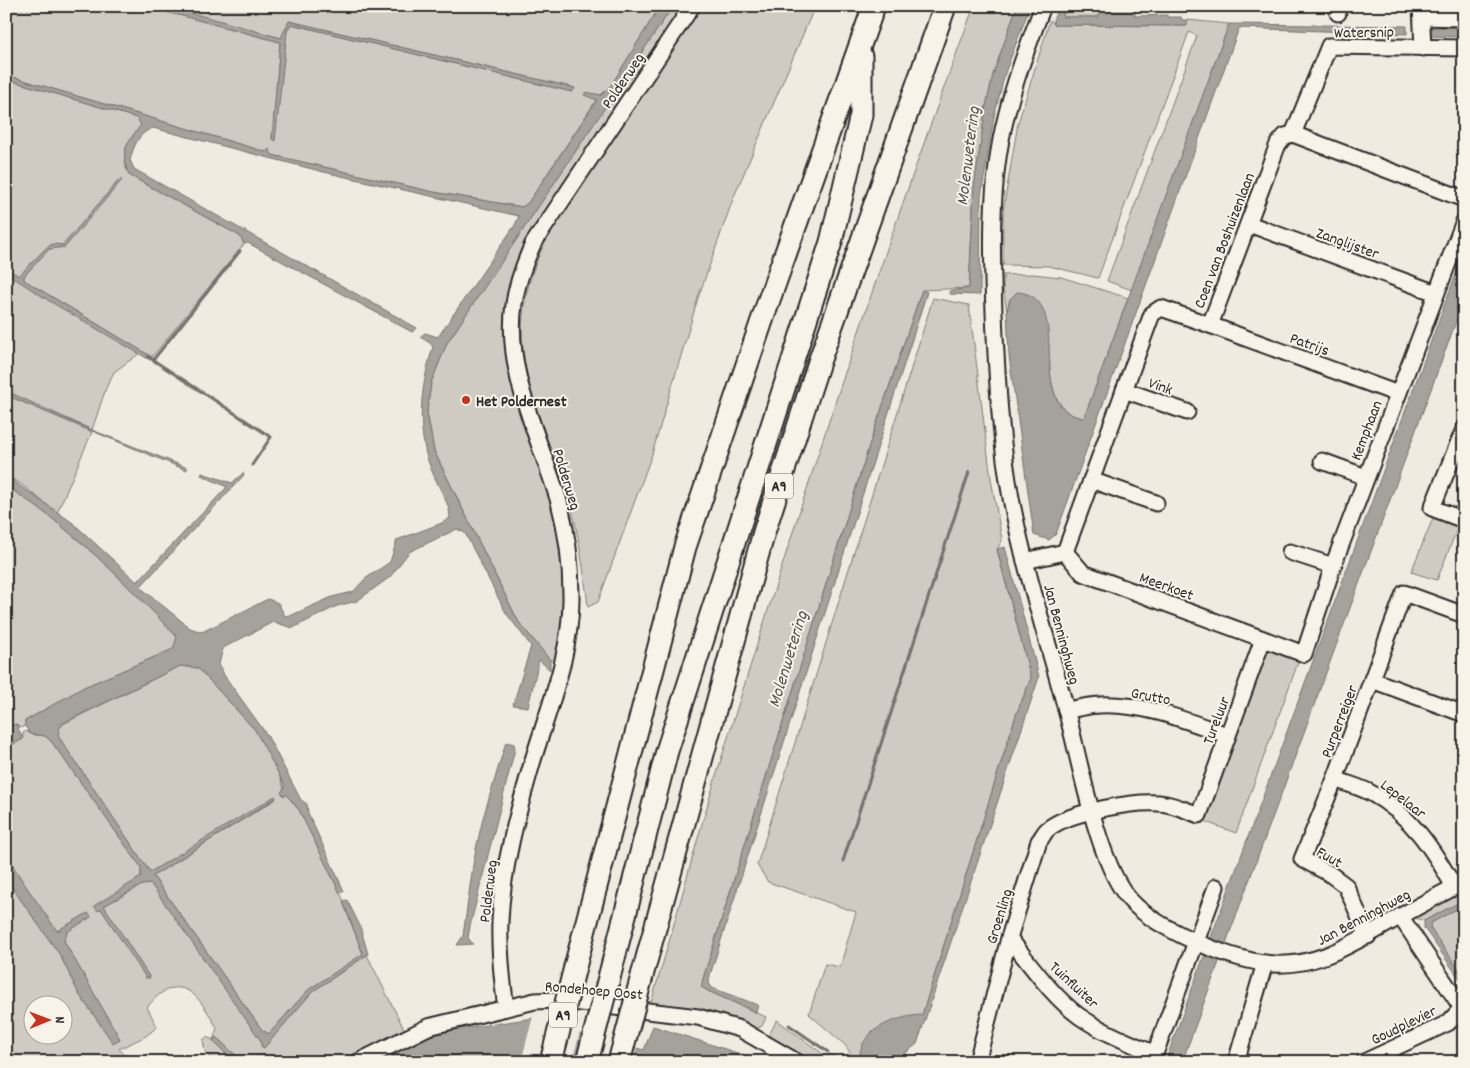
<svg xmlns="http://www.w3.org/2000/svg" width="1470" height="1068" font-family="Dekko,sans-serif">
	<rect width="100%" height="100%" fill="#efebe0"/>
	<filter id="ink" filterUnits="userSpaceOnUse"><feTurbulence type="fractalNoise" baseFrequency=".02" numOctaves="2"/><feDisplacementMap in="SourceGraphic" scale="10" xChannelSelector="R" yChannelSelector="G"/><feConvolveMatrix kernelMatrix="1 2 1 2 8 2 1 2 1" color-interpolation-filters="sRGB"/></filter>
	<g filter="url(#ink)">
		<g fill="#cfcbc2" stroke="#7d7b76" fill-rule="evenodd">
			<path d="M6 6H135L179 15 280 42 272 139 287 31 291 24 572 92 575 88 289 21 281 38 151 6H660L612 84 601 95H585L597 99 528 203 522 207 433 192 272 155 269 150 266 152 6 75Z"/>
			<path d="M673 6H687L535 235 508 317 564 552 565 610 557 661 550 660 518 621 434 451 427 412 431 383 447 343Z"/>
			<path d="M700 6H815L733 199 698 298 652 454 598 602 588 607C584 571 579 534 569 499 556 458 536 417 527 374 505 279 562 212 611 138 641 94 670 50 700 6Z"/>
			<path d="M974 6H1017L993 75 986 106 974 189 969 288 922 290 870 443 703 979 702 987 708 991 766 1017 762 1026 755 1029 650 1006C675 926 695 843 720 763 799 509 881 255 974 6Z"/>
			<path d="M1065 6H1100L1099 17H1063Z"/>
			<path d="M1050 20 1055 25 1186 26 1187 20 1229 24 1132 290 1107 281 1197 36 1189 32 1098 278 1049 266 1003 265V211L1018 123Z"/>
			<path d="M6 79 137 118 141 125C127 143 119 152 129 175L240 236 244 244 152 357 24 280V276L49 249 65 247 120 179 63 245 53 244 47 247 19 276 6 269Z"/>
			<path d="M6 273 140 353 114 372 106 388 92 430 6 391Z"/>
			<path d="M1033 274 1061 277 1128 298 1084 418C1037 413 1055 338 1041 306L1010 299 1007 311 1003 288V275Z"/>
			<path d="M933 298 969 305 991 479 1002 540 997 550 1031 678 1016 715 922 1015 872 1031 859 1056 860 1062H856L845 1045 809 1014 825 964 840 967 856 912 768 882 757 865Z"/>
			<path d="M6 395 92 432 57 513 21 484 6 476Z"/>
			<path d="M6 486C71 527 125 582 177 637L174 649 84 687 25 721V726L20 728 16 724 6 727Z"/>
			<path d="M1433 518 1458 527 1437 580 1411 572Z"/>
			<path d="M1268 644 1300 657 1236 833 1203 821Z"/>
			<path d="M180 666 198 668 255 730 276 766 286 794 299 810 344 901 343 902 363 954 308 990 269 1034 262 1030 153 876 276 799 150 872 58 736 59 729 63 724Z"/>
			<path d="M27 731 30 734 45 736 51 741 141 867V877L94 906 101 909 149 977 104 906 142 885 151 884 262 1041 261 1046 264 1048 312 992 367 955 406 1033 347 1062H261L263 1056 259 1055 255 1062H243L216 1037 213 1041 234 1062H214L205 1052 203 1040 207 1037 213 1040 217 1028C207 1011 191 977 165 991 158 994 152 1002 147 1007L157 1027 146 1036 119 1049 132 1062H115V1057L112 1062H6V879L60 955 79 994 113 1042 120 1039 64 941 67 932 91 916 88 913 57 931 23 882 6 854V748L23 739V733ZM32 1006H62V1036H32Z"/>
			<path d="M1464 889V900L1424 921 1413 917Z"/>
			<path d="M1464 905V977L1430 928 1431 923Z"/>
			<path d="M777 1020 827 1057 831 1054 838 1062H806L771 1039 770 1033Z"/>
		</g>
		<g fill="#a4a29a" stroke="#74726e">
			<path d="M135 6C182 6 235 26 281 38L289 21 575 88 572 92 291 24 287 31 275 141 272 139 280 42 179 15Z"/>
			<path d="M660 6H673L447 343 431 383 427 412 434 451 518 621 550 660V670L539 660 528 707 513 705 531 646 506 613 465 533 457 529 409 552 390 577 357 601 337 606 293 628 273 622 223 648 219 664 224 675 267 735 301 800 307 804 308 813 344 891 340 893 299 810 286 794 284 796 281 793 285 786 255 730 198 668 180 666 63 723 59 729 58 736 150 872 275 796 276 798 153 876 262 1030 269 1034 308 990 363 954 343 901 347 900 360 926 368 954 312 992 264 1048 261 1046V1041L151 884 142 885 104 906 150 978H146L101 909 98 911 94 906 141 877V867L51 741 45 736 30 734 25 726V721L84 687 173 649 177 637C125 582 71 527 6 486V476L73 523 137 582 227 487 201 475 202 473 232 483 243 473 244 475 140 587 190 628 202 632 268 599 278 603 285 616 292 615 332 597 353 592 365 579 390 562 397 540 442 523 450 518 449 508C442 491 431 473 426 454 417 417 422 383 433 347L430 343 420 337 425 333 438 337 515 225 519 216 324 172 153 128C138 133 134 146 130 160L134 169 417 328 412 332 248 243 244 244 240 236 129 175C119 152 127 143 141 125L137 118 6 79V75L266 152 269 149 272 155 433 192 522 207 528 203 597 100 584 95 586 92 601 95 612 84Z"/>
			<path d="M1017 6H1030L1005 73 994 117 981 196 980 295 950 294 949 291 969 288 974 188 986 106 993 75Z"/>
			<path d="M1059 6H1065L1063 17H1098L1100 6H1135V16L1167 15V17H1181L1182 20H1187V26L1054 25 1053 20Z"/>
			<path d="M1229 24 1407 26V34L1239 28 1056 534 1049 540 1034 535 1009 356 1007 311 1010 299 1017 292C1078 296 1020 410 1084 418Z"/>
			<path d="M1429 27 1464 28V37L1429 36Z"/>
			<path d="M120 179 122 180 65 247 49 249 24 276V280L152 357 150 360 51 302 6 273V269L19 276 47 247 53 244 63 245Z"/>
			<path d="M1464 252V300L1182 1062H1165Z"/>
			<path d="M922 290 927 292 710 975 709 983 712 988 758 1005 756 1012 708 991 701 987 703 979 870 443Z"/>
			<path d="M6 391 92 430 188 468 186 470 6 395Z"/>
			<path d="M1005 547 1039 677 917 1044 894 1062H860C856 1030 897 1016 922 1015L1016 715 1031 678 997 549Z"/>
			<path d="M16 724 23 739 6 748V727Z"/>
			<path d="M506 742 514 744 515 749 470 926 468 938 473 944 457 945 463 936 474 858 483 818Z"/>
			<path d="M6 854 23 882 57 931 88 913 91 917 67 932 64 941 120 1039 113 1043 79 994 60 955 6 879Z"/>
			<path d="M1464 900V905L1431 923 1430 928 1464 977V985L1424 928V921Z"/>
			<path d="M547 1016V1026L644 1050 653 1026 747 1056 755 1062H377L423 1038 447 1031Z"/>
			<path d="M216 1037 243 1062H234L213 1041Z"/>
		</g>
		<g fill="#efebe0">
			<path d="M548 1014 549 1024 580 1032 572 1062H521L533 1016Z"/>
			<path d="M586 1033 637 1046 633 1062H578Z"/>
		</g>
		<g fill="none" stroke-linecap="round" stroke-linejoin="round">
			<g stroke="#74726e" stroke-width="3">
				<path d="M148 357 153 360 240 251"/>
				<path d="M153 360 271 437 252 465"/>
				<path d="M843 861 969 472"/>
				<path d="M789 1025 828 1052"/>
			</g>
			<g stroke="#2b2b2b" stroke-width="19">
				<g id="minor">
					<path d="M1043 6C1029 43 1015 79 1006 117 988 187 992 265 995 336 998 391 1001 444 1011 498 1025 572 1049 644 1068 717 1081 766 1098 864 1130 900 1156 929 1225 957 1263 963 1316 971 1358 940 1401 916 1422 904 1443 893 1464 882"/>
					<path d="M1338 6V13"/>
					<path d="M1421 6 1423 48"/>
					<path d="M1422 17 1464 18"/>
					<path d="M1293 134 1329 46 1464 48"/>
					<path d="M1249 224 1436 293"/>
					<path d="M1210 325 1398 394"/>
					<path d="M1124 390 1187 412"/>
					<path d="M1464 429 1432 508 1464 520"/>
					<path d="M1322 461 1366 477"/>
					<path d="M1091 480 1156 503"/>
					<path d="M1065 552 1083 573 1304 654 1333 566 1464 221"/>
					<path d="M1065 552 1152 314 1161 308 1210 325 1278 144 1285 136 1293 134 1464 199"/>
					<path d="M1290 552 1333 566"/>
					<path d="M1025 561 1065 552"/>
					<path d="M1372 680 1464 714"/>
					<path d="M1066 710C1077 709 1089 705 1100 705 1144 703 1187 721 1227 735"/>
					<path d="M1335 779C1347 784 1360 787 1371 793 1411 815 1433 849 1454 887"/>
					<path d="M1368 936 1346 886 1330 874 1302 859 1335 779 1404 593 1464 615"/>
					<path d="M1009 938C1031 965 1051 995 1079 1016 1102 1032 1130 1043 1155 1054"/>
					<path d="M506 1008C502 979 499 951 500 922 502 867 518 812 533 760 549 707 572 651 571 595 571 564 567 532 559 502 540 438 504 371 514 304 517 282 524 264 533 244L692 6"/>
					<path d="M358 1062 428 1027 535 1001 556 1000 698 1017 740 1029 797 1062"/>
					<path d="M977 1062 1009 938 1039 841C1042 838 1044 832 1048 829 1068 812 1140 799 1166 804 1177 806 1188 811 1199 815L1263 639"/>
					<path d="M1152 1062 1216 887"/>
					<path d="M1236 1062 1265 963"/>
					<path d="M1364 1062 1448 1023 1462 1008 1400 916"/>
				</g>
			</g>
			<g stroke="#2b2b2b" stroke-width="25">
				<g id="highway">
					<path d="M575 967 685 547 770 297 874 6"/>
					<path d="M610 974 667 751 831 242 861 115V56"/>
					<path d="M642 976 764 532 819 362 945 6"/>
				</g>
			</g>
			<use href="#minor" stroke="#f7f3e8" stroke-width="15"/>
			<use href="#highway" stroke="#f7f3e8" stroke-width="21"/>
			<g stroke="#2b2b2b" stroke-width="25" stroke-linecap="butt">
				<g id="highway-bridge">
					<path d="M551 1062 575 967"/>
					<path d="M587 1062 610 974"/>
					<path d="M619 1062 642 976"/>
				</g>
			</g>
			<use href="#highway-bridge" stroke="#f7f3e8" stroke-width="21"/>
		</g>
	</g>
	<circle fill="#c8321e" stroke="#f7f3e8" stroke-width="2" cx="466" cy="400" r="5"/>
	<g text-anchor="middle" stroke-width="4" stroke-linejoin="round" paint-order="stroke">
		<g fill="#f7f3e8" stroke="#686764" stroke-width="1">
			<rect x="765" y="473.5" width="28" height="25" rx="4"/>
			<rect x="549" y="1002.5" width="28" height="25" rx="4"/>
		</g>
		<g font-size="15" font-weight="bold" fill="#2b2b2b">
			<text x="779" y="491">A9</text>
			<text x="563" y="1020">A9</text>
		</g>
		<g font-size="16" fill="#2b2b2b" stroke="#f7f3e8">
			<text transform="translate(1364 31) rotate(-1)" y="6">Watersnip</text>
			<text transform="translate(622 80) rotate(-56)" y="6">Polderweg</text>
			<text transform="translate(1223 240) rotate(-69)" y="6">Coen van Boshuizenlaan</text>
			<text transform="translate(1348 242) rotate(20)" y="6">Zanglijster</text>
			<text transform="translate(1310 343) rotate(20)" y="6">Patrijs</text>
			<text transform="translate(1161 385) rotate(20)" y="6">Vink</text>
			<text transform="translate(1365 430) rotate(-69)" y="6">Kemphaan</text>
			<text transform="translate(568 479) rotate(73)" y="6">Polderweg</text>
			<text transform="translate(1167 585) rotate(20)" y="6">Meerkoet</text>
			<text transform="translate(1063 634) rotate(75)" y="6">Jan Benninghweg</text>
			<text transform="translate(1151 695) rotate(11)" y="6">Grutto</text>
			<text transform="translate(1215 720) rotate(-69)" y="6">Tureluur</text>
			<text transform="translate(1338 721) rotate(-69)" y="6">Purperreiger</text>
			<text transform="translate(1404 798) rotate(38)" y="6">Lepelaar</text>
			<text transform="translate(1330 856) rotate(30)" y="6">Fuut</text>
			<text transform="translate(487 891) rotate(-83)" y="6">Polderweg</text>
			<text transform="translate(998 916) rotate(-73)" y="6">Groenling</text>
			<text transform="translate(1363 916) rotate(-28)" y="6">Jan Benninghweg</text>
			<text transform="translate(1075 984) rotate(43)" y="6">Tuinfluiter</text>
			<text transform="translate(594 989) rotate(5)" y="6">Rondehoep Oost</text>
			<text transform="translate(1403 1024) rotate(-26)" y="6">Goudplevier</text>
		</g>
		<g font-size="16" font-weight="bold" fill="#2b2b2b" stroke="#f7f3e8" text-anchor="start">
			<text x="476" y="406">Het Poldernest</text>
		</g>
		<g font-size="18" font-style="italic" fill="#555552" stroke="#f7f3e8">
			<text transform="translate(967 156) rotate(-83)" y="6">Molenwetering</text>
			<text transform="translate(787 659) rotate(-73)" y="6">Molenwetering</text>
		</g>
	</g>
	<rect width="1470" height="1068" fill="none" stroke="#f7f3e8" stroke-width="25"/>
	<rect x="12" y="12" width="1445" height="1043" fill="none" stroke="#2b2b2b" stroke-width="2" filter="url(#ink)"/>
	<g transform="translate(48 1020) rotate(89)"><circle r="24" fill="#f7f3e8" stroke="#a5a39c"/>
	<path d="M0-4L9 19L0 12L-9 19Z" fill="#c8321e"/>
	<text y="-8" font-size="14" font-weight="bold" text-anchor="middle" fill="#2b2b2b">N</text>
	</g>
</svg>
